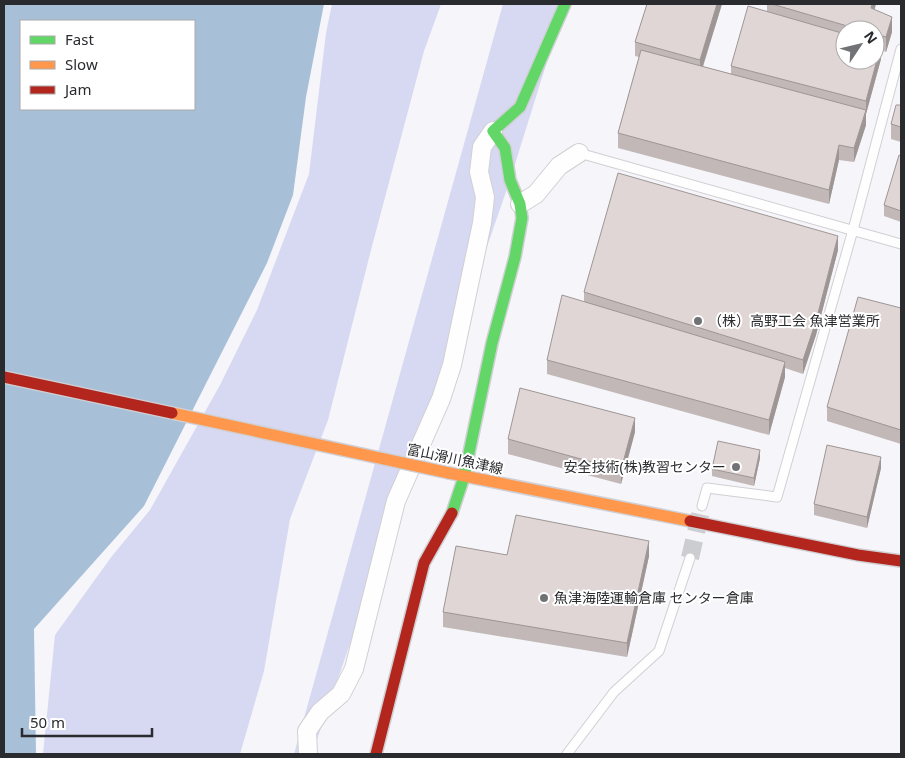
<svg xmlns="http://www.w3.org/2000/svg" width="905" height="758" font-family="'Noto Sans','Noto Sans JP',sans-serif">
	<rect width="100%" height="100%" fill="#f5f5fa"/>
	<g fill="#d7d8f2">
		<path d="M332 4H441L424 51 371 250 328 420 290 519 264 671 240 754H43L55 635 112 556 150 510 220 385 257 310 309 174 326 33Z"/>
		<path d="M503 4H565L510 180 312 754H294Z"/>
	</g>
	<path fill="#a8bfd8" fill-rule="evenodd" d="M4 4H324L306 97 293 195 267 263 144 506 34 629 36 754H4ZM21 21H194V109H21Z"/>
	<g fill="none" stroke-linecap="round" stroke-linejoin="round">
		<path stroke="#cccdd1" stroke-width="18" stroke-dasharray="18 9" stroke-linecap="butt" d="M690 558 701 511"/>
		<g stroke="#d0d0d4" stroke-width="11">
			<g id="lane">
				<path d="M579 153 901 244"/>
				<path d="M702 506 707 488 777 497 853 230 901 49"/>
				<path d="M567 754 614 692 659 651 690 558"/>
			</g>
		</g>
		<g stroke="#d0d0d4" stroke-width="20">
			<g id="street">
				<path d="M520 204 536 194 559 166 579 153"/>
				<path d="M308 754 307 731 320 712 341 694 354 669 396 501 441 399 452 365 482 223 485 197 479 172 482 147 493 131"/>
			</g>
		</g>
		<g stroke="#d0d0d4" stroke-width="14">
			<path id="fast" d="M452 513 464 477 492 343 515 257 522 218 520 204 510 180 505 148 493 131 520 107 565 4"/>
		</g>
		<g stroke="#d0d0d4" stroke-width="14">
			<path id="slow" d="M449 473 690 521"/>
		</g>
		<g stroke="#d0d0d4" stroke-width="14">
			<g id="jam">
				<path d="M690 521 858 555 901 561"/>
				<path d="M376 754 424 563 452 513"/>
			</g>
		</g>
		<use href="#lane" stroke="#fefefe" stroke-width="9"/>
		<use href="#street" stroke="#fefefe" stroke-width="18"/>
		<use href="#fast" stroke="#63d668" stroke-width="11"/>
		<use href="#slow" stroke="#ff974d" stroke-width="11"/>
		<use href="#jam" stroke="#b3261e" stroke-width="11"/>
		<g stroke="#d0d0d4" stroke-width="14" stroke-linecap="butt">
			<path id="slow-bridge" d="M172 413 449 473"/>
		</g>
		<g stroke="#d0d0d4" stroke-width="14" stroke-linecap="butt">
			<path id="jam-bridge" d="M4 377 172 413"/>
		</g>
		<use href="#slow-bridge" stroke="#ff974d" stroke-width="11"/>
		<use href="#jam-bridge" stroke="#b3261e" stroke-width="11"/>
	</g>
	<g fill="#c1b8b7" fill-rule="evenodd">
		<path d="M647 4H722L703 67 731 74V66L767 11V4H876L874 10 892 32 886 52 881 50V59L866 114V125L854 162 839 160 829 204 618 148V133L639 57 635 56V42ZM845 30H875V60H845Z"/>
		<path d="M901 105V142L891 139V124Z"/>
		<path d="M901 156V222L884 216V205Z"/>
		<path d="M838 250 816 335 803 374 785 368V377L769 435 547 374V360L584 301V292Z"/>
		<path d="M901 308V444L827 421V407Z"/>
		<path d="M635 432 621 484 508 454V439Z"/>
		<path d="M760 458 754 486 712 476V469Z"/>
		<path d="M881 468 867 528 814 515V504Z"/>
		<path d="M507 555 649 556 627 657 443 627V612Z"/>
	</g>
	<g fill="#9d9695">
		<path d="M717 4H722L700 75V60Z"/>
		<path d="M872 4H876L871 23V8Z"/>
		<path d="M892 17V32L886 52V37Z"/>
		<path d="M881 45V59L866 114V125L854 162V148L866 111V101Z"/>
		<path d="M839 145V160L829 204V190Z"/>
		<path d="M838 236V250L816 335 803 374V360Z"/>
		<path d="M785 362V377L769 435V420Z"/>
		<path d="M635 418V432L621 484V470Z"/>
		<path d="M760 450V458L754 486V478Z"/>
		<path d="M881 457V468L867 528V517Z"/>
		<path d="M649 541V556L627 657V643Z"/>
	</g>
	<g fill="#e0d6d5" stroke="#9d9695">
		<path d="M647 4H717L700 60 635 42Z"/>
		<path d="M772 4H872L871 8 892 17 886 37 875 34V30H861Z"/>
		<path d="M748 6 845 34V60H875V43L881 45 866 101 731 66Z"/>
		<path d="M641 50 866 110 854 148 839 145 829 190 618 133Z"/>
		<path d="M896 105H901V127L891 124Z"/>
		<path d="M899 155 901 156V211L884 205Z"/>
		<path d="M618 173 838 236 816 321 803 360 584 292Z"/>
		<path d="M562 295 785 362 769 420 547 360Z"/>
		<path d="M858 297 901 308V430L827 407Z"/>
		<path d="M520 388 635 418 621 470 508 439Z"/>
		<path d="M718 441 760 450 754 478 712 469Z"/>
		<path d="M827 445 881 457 867 517 814 504Z"/>
		<path d="M516 515 649 541 627 643 443 612 456 546 507 555Z"/>
	</g>
	<g fill="#717275" stroke="#fff" stroke-width="2">
		<circle cx="698" cy="321" r="5"/>
		<circle cx="736" cy="467" r="5"/>
		<circle cx="544" cy="598" r="5"/>
	</g>
	<g text-anchor="middle" stroke-width="4" stroke-linejoin="round" paint-order="stroke">
		<g font-size="14" fill="#2a2b2e" stroke="#fff" text-anchor="start">
			<text x="708" y="326">（株）高野工会 魚津営業所</text>
			<text x="726" y="472" text-anchor="end">安全技術(株)教習センター</text>
			<text x="554" y="603">魚津海陸運輸倉庫 センター倉庫</text>
		</g>
		<g font-size="14" fill="#2a2b2e" stroke="#fff">
			<text transform="translate(455 459) rotate(12)" y="5">富山滑川魚津線</text>
		</g>
	</g>
	<rect width="905" height="758" fill="none" stroke="#2a2b2e" stroke-width="10"/>
	<rect x="20" y="20" width="175" height="90" fill="#ffffff" stroke="#aaaaab"/>
	<rect x="30" y="36" width="25" height="8" fill="#63d668" stroke="#aaaaab"/>
	<text x="65" y="45" font-size="15" fill="#2a2b2e">Fast</text>
	<rect x="30" y="61" width="25" height="8" fill="#ff974d" stroke="#aaaaab"/>
	<text x="65" y="70" font-size="15" fill="#2a2b2e">Slow</text>
	<rect x="30" y="86" width="25" height="8" fill="#b3261e" stroke="#aaaaab"/>
	<text x="65" y="95" font-size="15" fill="#2a2b2e">Jam</text>
	<g transform="translate(860 45) rotate(55)"><circle r="24" fill="#ffffff" stroke="#aaaaab"/>
	<path d="M0-4L9 19L0 12L-9 19Z" fill="#717275"/>
	<text y="-8" font-size="14" font-weight="bold" text-anchor="middle" fill="#2a2b2e">N</text>
	</g>
	<path d="M22 728v8h130v-8" fill="none" stroke="#2a2b2e" stroke-width="2.5"/>
	<text x="30" y="728" font-size="15" fill="#2a2b2e" stroke="#ffffff" stroke-width="4" paint-order="stroke">50 m</text>
</svg>
